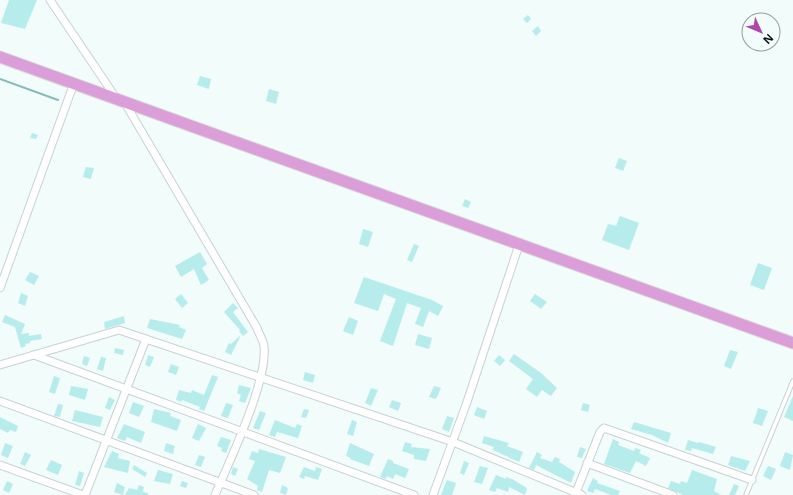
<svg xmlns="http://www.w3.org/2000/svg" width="793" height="495" font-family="'Noto Sans',sans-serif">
	<rect width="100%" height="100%" fill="#f1fcfb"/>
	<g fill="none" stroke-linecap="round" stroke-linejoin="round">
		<path stroke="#86bbba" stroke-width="2" d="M0 79 58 100"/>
	</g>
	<g fill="#b6eceb">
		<path d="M9 0H37L25 29 1 23Z"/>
		<path d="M528 15 531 19 527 23 523 19Z"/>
		<path d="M538 26 541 31 536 36 532 31Z"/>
		<path d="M200 76 211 79 209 89 197 85Z"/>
		<path d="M269 89 279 92 276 104 266 101Z"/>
		<path d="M32 133 38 135 36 139 30 138Z"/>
		<path d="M619 158 627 161 623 171 615 168Z"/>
		<path d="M86 167 94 168 91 179 83 177Z"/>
		<path d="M465 199 471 202 468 208 462 206Z"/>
		<path d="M620 216 639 223 629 250 602 240 608 224 616 226Z"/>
		<path d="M363 229 373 232 368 247 359 244Z"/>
		<path d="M414 244 419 246 412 262 407 260Z"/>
		<path d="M200 252 207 264 202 268 209 280 201 285 194 269 181 277 175 266Z"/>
		<path d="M758 263 772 268 764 290 750 285Z"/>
		<path d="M30 272 39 276 34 285 25 280Z"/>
		<path d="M364 277 432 300 443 306 438 316 429 311 423 327 415 324 421 308 407 303 393 346 380 341 396 299 384 294 378 311 354 303Z"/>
		<path d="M21 293 28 296 25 306 18 303Z"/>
		<path d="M181 294 188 303 182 308 175 299Z"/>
		<path d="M535 294 547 302 541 309 530 301Z"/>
		<path d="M233 303 238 308 233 312 248 332 243 336 239 331 240 330 224 312Z"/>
		<path d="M5 315 25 324 21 334 29 333V336L41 334 42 339 30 341V343L25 344 26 346 21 348 15 327 2 322Z"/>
		<path d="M124 316 125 323 105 329 104 322Z"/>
		<path d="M349 317 358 321 353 335 343 331Z"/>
		<path d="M150 319 180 325 179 327 186 330 182 339 147 328Z"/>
		<path d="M418 334 432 338 429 349 415 345Z"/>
		<path d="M241 335 231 355 225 352 229 343 231 344Z"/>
		<path d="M115 348 124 350 123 355 114 353Z"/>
		<path d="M730 350 738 352 731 369 724 366Z"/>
		<path d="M514 354 541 373 557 388 551 396 542 390 537 397 526 389 533 379 509 361Z"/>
		<path d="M148 355 154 357 150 367 145 365Z"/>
		<path d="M499 355 505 360 500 366 494 361Z"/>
		<path d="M84 356 90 358 87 366 82 364Z"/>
		<path d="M101 357 106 358 103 371 97 369Z"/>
		<path d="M171 364 179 367 176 375 168 372Z"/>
		<path d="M305 372 315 375 313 383 303 380Z"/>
		<path d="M212 375 218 377 204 411 199 409 200 407 182 400 181 402 176 400 179 390 191 393 192 390 204 395Z"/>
		<path d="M54 376 60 378 55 394 49 392Z"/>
		<path d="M239 385 251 388 245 403 239 401 241 395 237 393Z"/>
		<path d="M71 386 88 389 85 400 69 395Z"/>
		<path d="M434 386 441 388 436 399 429 397Z"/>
		<path d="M371 388 378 390 371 406 365 403Z"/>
		<path d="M793 396V421L784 417Z"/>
		<path d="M109 397 115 400 110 410 105 408Z"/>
		<path d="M392 400 401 403 398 411 389 407Z"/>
		<path d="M133 402 144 406 139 417 129 413Z"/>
		<path d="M226 403 233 405 228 418 221 416Z"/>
		<path d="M583 403 590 405 588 412 581 410Z"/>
		<path d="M58 404 63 405 60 417 54 416Z"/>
		<path d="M477 407 487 411 484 419 474 415Z"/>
		<path d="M758 408 768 411 762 426 753 423Z"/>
		<path d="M154 409 171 413 170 416 181 420 177 431 151 422Z"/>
		<path d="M304 409 309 410 306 418 301 417Z"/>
		<path d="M75 410 103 417 100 427 72 421Z"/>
		<path d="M260 411 266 413 259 430 253 428Z"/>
		<path d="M447 416 454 418 449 432 442 429Z"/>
		<path d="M0 417 18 426 16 432 10 430 8 433 0 429Z"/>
		<path d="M275 420 295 428 297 424 302 426 298 438 277 432 275 437 269 435Z"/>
		<path d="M352 420 357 422 353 436 347 434Z"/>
		<path d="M634 422 671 433 668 443 652 435 631 429Z"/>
		<path d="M124 424 145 432 141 443 127 437 125 441 117 438Z"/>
		<path d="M198 424 206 428 199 441 192 438Z"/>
		<path d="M484 436 509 443 507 446 523 452 519 462 493 450 494 447 482 443Z"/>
		<path d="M221 437 231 440 226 453 221 451 222 448 217 446Z"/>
		<path d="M613 439 619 442 618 445 634 451 635 448 641 450 639 453 650 458 646 466 636 461 630 473 604 464Z"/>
		<path d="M688 440 698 443 699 442 716 447 713 454 692 448 691 451 685 450Z"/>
		<path d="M405 442 412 444 411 447 430 449 426 461 414 459V455L402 451Z"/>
		<path d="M5 443 13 446 8 458 1 455Z"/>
		<path d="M166 443 175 446 173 454 164 451Z"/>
		<path d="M350 443 374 454 369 466 350 459 351 458 346 456Z"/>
		<path d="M580 447 586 449 582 458 577 457Z"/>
		<path d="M259 449 286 457 280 473 269 470 262 492 257 490 258 486 247 479 255 461 249 459 252 451 258 453Z"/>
		<path d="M112 451 119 454 118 458 130 461 128 473 104 467Z"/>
		<path d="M25 452 31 455 25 466 20 464Z"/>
		<path d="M537 452 542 455 540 458 552 462 555 457 560 459 559 462 575 472 571 483 536 465 534 470 529 468Z"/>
		<path d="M785 452 793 455 790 470 780 466Z"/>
		<path d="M199 455 205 457 201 467 195 465Z"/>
		<path d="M731 456 750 461 745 471 728 465Z"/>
		<path d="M388 459 393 461V463L409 469 405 478 395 474 393 479 387 476 386 479 380 477Z"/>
		<path d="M51 460 62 465 58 475 46 470Z"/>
		<path d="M464 461 469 463 464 475 460 473Z"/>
		<path d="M134 465 147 473 145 477 132 469Z"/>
		<path d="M480 466 488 468 482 484 474 482Z"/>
		<path d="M768 466 776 469 771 480 763 476Z"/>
		<path d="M233 467 238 469 235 476 231 474Z"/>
		<path d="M304 467 315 471 316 467 322 469 318 480 305 476 304 479 299 477Z"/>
		<path d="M158 470 173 474 170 484 154 481Z"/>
		<path d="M692 470 717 479 714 491 721 495H683L668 488 671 481 680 484 681 481 687 483Z"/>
		<path d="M79 471 84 473 80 486 75 485Z"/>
		<path d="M496 475 506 479V477L512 479 527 488 525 495 509 487 508 492 497 488 495 492 489 490Z"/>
		<path d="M593 478 598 481 597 483 620 491 618 495H611L595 489 593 493 587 491Z"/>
		<path d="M447 480 456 483 452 495H441Z"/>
		<path d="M7 481 13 484 9 493 3 490Z"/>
		<path d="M182 481 188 483 186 488 180 486Z"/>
		<path d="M117 483 125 487 123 495 114 492Z"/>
		<path d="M734 484 739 486 735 495H729Z"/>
		<path d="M139 485 144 487 143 492 148 493V495H125L129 488 137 490Z"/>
		<path d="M282 485 288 488 286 495 280 493Z"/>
	</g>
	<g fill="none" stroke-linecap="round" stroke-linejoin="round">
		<g stroke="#c7d2d1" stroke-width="5.5">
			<path id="lane" d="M746 495 793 381"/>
		</g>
		<g stroke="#c7d2d1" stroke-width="9">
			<g id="street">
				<path d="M50 0 116 98"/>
				<path d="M125 103 257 328C259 334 263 340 264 346 268 381 230 460 215 495"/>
				<path d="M0 288 74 83"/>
				<path d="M34 355 414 495"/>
				<path d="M0 365 119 330 453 442 582 495"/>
				<path d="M0 401 254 495"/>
				<path d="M587 463 673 495"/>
				<path d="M0 465 83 495"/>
				<path d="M85 495 146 339"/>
				<path d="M433 495 467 402 519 245"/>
				<path d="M575 495 600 432 604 428 752 480"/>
			</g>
		</g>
		<g stroke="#d8d9d9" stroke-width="13">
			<path id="primary" d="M0 57 793 343"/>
		</g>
		<use href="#lane" stroke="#fff" stroke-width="3.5"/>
		<use href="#street" stroke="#fff" stroke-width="7"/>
		<use href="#primary" stroke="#db9ed9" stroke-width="11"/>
	</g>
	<g transform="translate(761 32) rotate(134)"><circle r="19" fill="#f1fcfb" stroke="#959d9d"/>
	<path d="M0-3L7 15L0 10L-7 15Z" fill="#ae47ab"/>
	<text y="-6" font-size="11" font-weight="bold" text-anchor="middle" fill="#0c0f0f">N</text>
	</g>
</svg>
